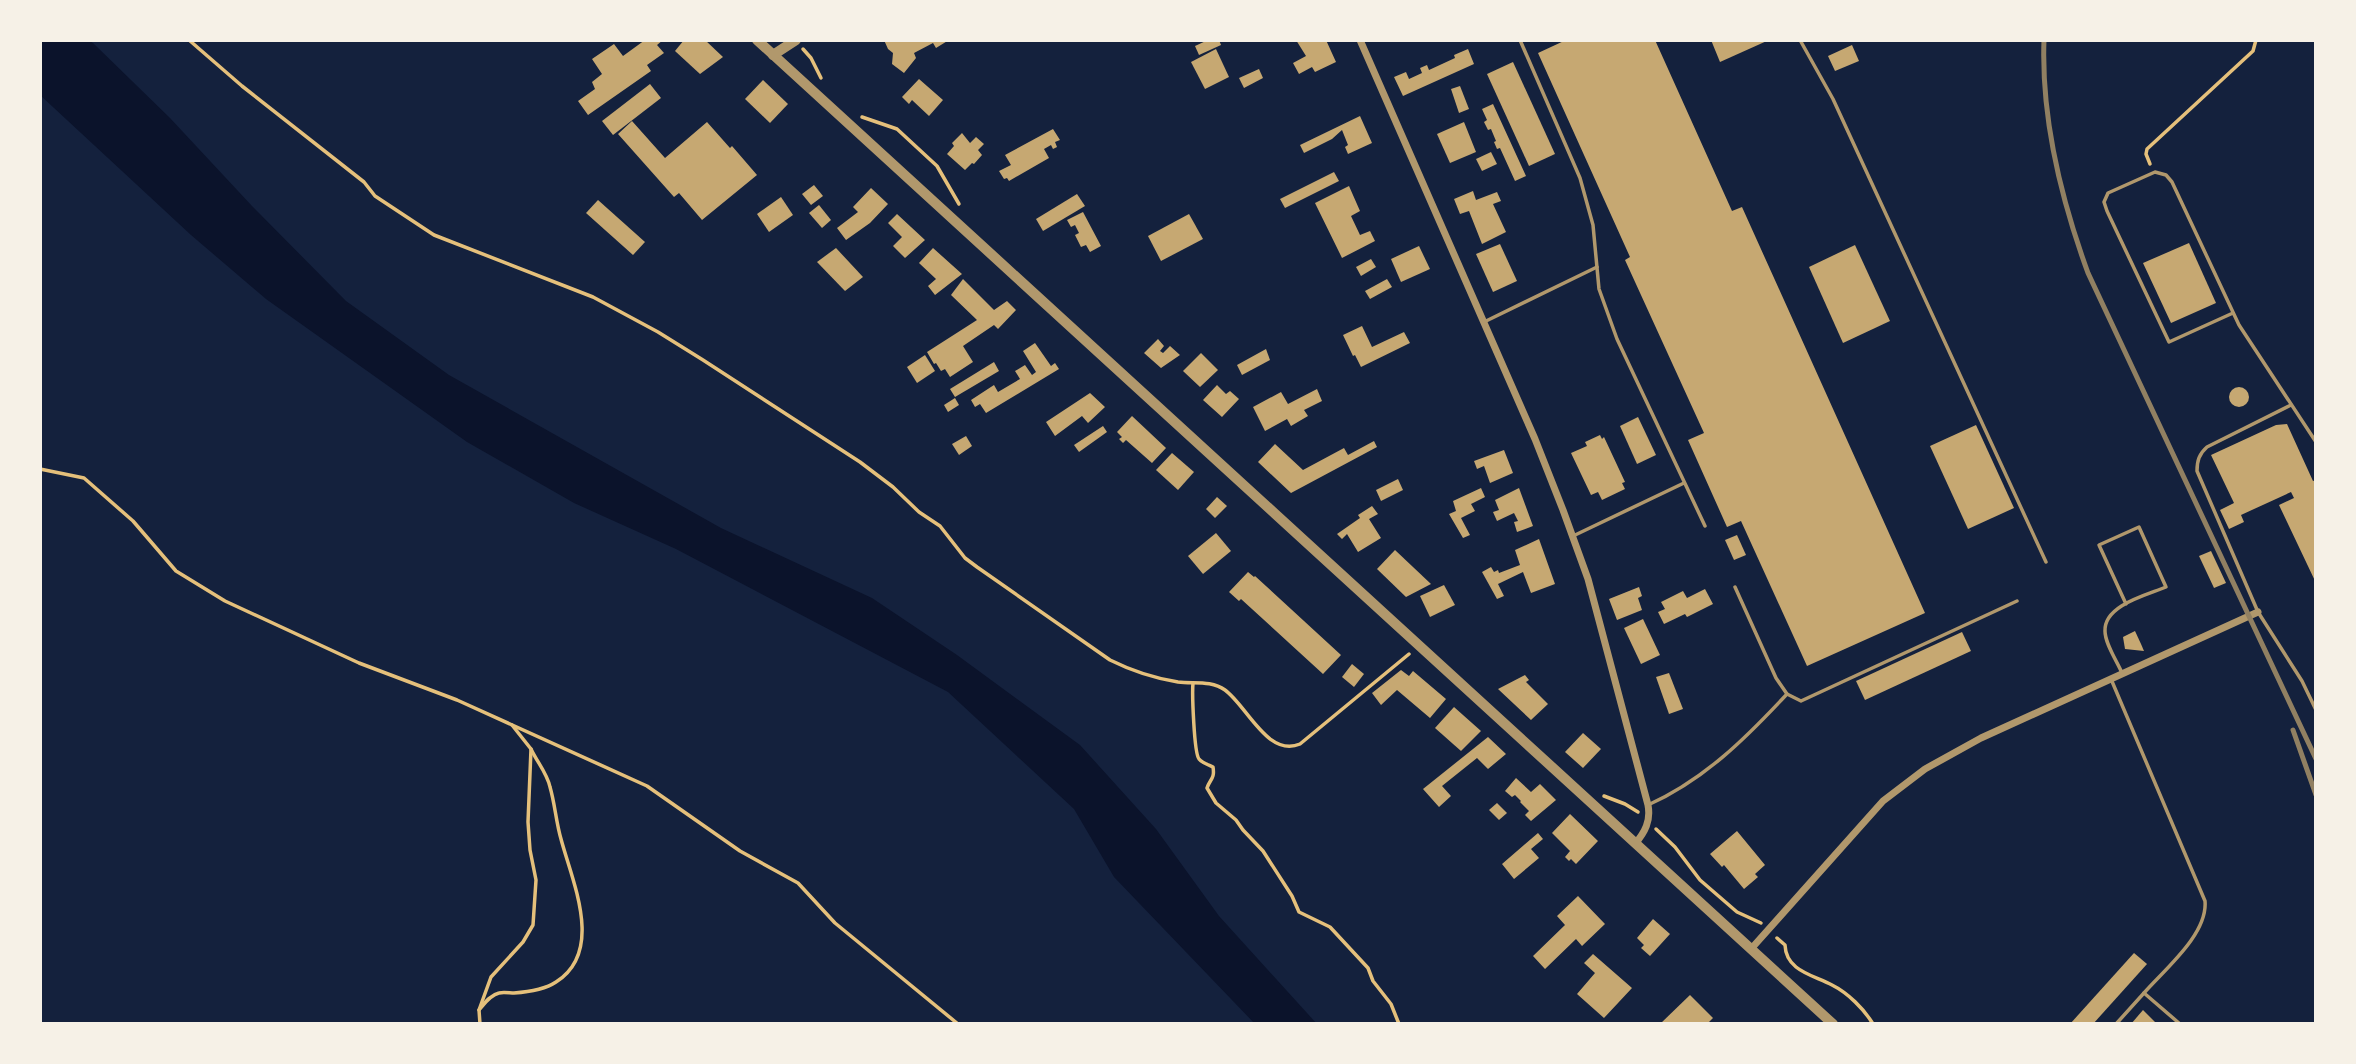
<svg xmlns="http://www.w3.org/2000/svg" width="2356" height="1064" font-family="'Asap Condensed',sans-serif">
	<rect width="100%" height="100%" fill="#14213d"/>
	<path fill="#0b132b" d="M40 40H88L93 43 170 118 252 206 346 301 449 375 721 528 872 598 957 655 1080 745 1156 829 1219 916 1317 1024H1255L1114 877 1074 809 948 692 676 549 574 503 467 442 266 299 191 235 40 95Z"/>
	<g fill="#c6a872">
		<path d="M645 40H663L657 45 664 53 647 65 651 71 588 115 578 101 595 89 592 82 602 74 592 59 614 44 623 56Z"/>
		<path d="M684 40H705L723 57 700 74 675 51Z"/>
		<path d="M884 40H949L936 48 933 43 914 53 916 58 904 73 892 64 893 53 888 49Z"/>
		<path d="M1208 40H1219L1221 45 1199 55 1195 46Z"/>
		<path d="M1296 40H1326L1336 62 1315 72 1312 67 1299 74 1293 63 1306 56Z"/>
		<path d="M1566 40H1655L1732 211 1742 207 1925 613 1807 666 1741 521 1727 527 1688 440 1704 433 1625 260 1630 257 1538 53Z"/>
		<path d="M1711 40H1769L1720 62Z"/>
		<path d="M1852 45 1859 61 1835 71 1828 56Z"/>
		<path d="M1216 49 1229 77 1205 89 1191 62Z"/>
		<path d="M1468 49 1474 64 1403 96 1394 77 1406 72 1409 79 1422 73 1420 68 1427 65 1429 70 1455 58 1454 55Z"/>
		<path d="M1513 62 1555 154 1529 166 1487 74Z"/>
		<path d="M1259 69 1263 78 1244 88 1239 78Z"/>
		<path d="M919 79 943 100 929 116 912 100 909 104 902 97Z"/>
		<path d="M763 80 788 104 770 123 745 99Z"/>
		<path d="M650 84 661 98 613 135 602 121Z"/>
		<path d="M1460 86 1469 109 1459 113 1451 89Z"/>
		<path d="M1493 104 1526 176 1515 181 1500 148 1497 149 1494 142 1496 141 1491 129 1488 130 1484 122 1487 120 1482 109Z"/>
		<path d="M1360 116 1372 143 1348 154 1345 147 1348 145 1342 130 1332 139 1304 153 1300 145Z"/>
		<path d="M632 121 665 158 707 122 730 148 732 146 757 175 702 220 679 193 674 197 618 134Z"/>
		<path d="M1464 122 1476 152 1450 163 1437 134Z"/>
		<path d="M1053 129 1060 140 1055 142 1057 147 1053 149 1051 145 1044 149 1049 158 1009 181 1007 178 1004 179 999 171 1011 165 1005 155Z"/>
		<path d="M962 133 970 143 976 137 984 144 978 150 982 155 974 164 972 163 965 170 947 154 954 146 952 143Z"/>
		<path d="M1491 152 1497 164 1482 171 1476 159Z"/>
		<path d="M1334 172 1339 181 1285 208 1280 199Z"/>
		<path d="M814 185 823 196 811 205 802 194Z"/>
		<path d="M1349 186 1360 211 1351 216 1360 235 1370 231 1375 241 1342 258 1315 203Z"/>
		<path d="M871 188 888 204 870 223 846 240 837 228 858 212 853 207Z"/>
		<path d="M1473 191 1476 200 1497 192 1501 201 1493 204 1506 232 1482 244 1469 211 1460 214 1454 199Z"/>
		<path d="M1077 194 1085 206 1043 231 1036 219Z"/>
		<path d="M781 197 793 215 769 232 757 214Z"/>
		<path d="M598 200 645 242 633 255 586 213Z"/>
		<path d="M819 205 831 220 822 228 809 213Z"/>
		<path d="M1083 212 1101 246 1090 252 1086 245 1081 247 1075 235 1079 233 1075 225 1071 227 1067 220Z"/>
		<path d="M897 214 925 240 905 258 893 246 902 237 888 223Z"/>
		<path d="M1189 214 1203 239 1161 261 1148 236Z"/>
		<path d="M2189 243 2216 303 2171 323 2143 263Z"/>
		<path d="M1500 244 1517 281 1493 292 1476 254Z"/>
		<path d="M1855 245 1890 321 1843 343 1809 267Z"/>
		<path d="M1419 246 1430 269 1401 282 1391 259Z"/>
		<path d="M836 248 863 277 845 291 817 262Z"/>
		<path d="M933 248 962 274 935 295 928 286 936 279 919 263Z"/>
		<path d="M1371 259 1376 267 1361 276 1356 267Z"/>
		<path d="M963 279 994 310 1007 301 1016 310 998 329 994 325 963 346 973 362 950 377 945 369 941 371 936 363 934 364 927 352 977 320 951 295Z"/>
		<path d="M1387 279 1392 287 1370 299 1365 291Z"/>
		<path d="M1362 326 1372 347 1404 332 1410 343 1361 367 1355 355 1353 356 1343 335Z"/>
		<path d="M1158 339 1164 346 1160 351 1163 353 1170 346 1180 355 1161 368 1144 353Z"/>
		<path d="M1035 343 1051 366 1055 363 1059 369 986 413 980 404 975 407 971 400 994 385 998 392 1020 379 1015 371 1025 365 1032 375 1036 372 1023 351Z"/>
		<path d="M1266 349 1270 360 1242 375 1237 365Z"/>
		<path d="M1201 353 1218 370 1200 387 1183 371Z"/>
		<path d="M925 355 935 371 917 383 907 367Z"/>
		<path d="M994 362 999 371 955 397 950 389Z"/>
		<path d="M1217 385 1226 394 1230 391 1239 399 1222 417 1203 400Z"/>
		<circle cx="2239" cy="397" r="10"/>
		<path d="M1317 389 1322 401 1304 410 1308 416 1291 426 1287 419 1265 431 1253 407 1281 392 1288 404Z"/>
		<path d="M1090 393 1105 407 1088 423 1082 416 1055 436 1046 422Z"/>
		<path d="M955 398 959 405 948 412 944 405Z"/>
		<path d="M1132 416 1166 448 1152 463 1126 440 1123 443 1119 439 1122 437 1117 432Z"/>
		<path d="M1638 417 1656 455 1637 464 1620 426Z"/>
		<path d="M2287 424 2313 481 2316 480V583L2279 505 2294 498 2291 492 2241 515 2244 522 2229 529 2220 510 2234 503 2211 455 2276 425Z"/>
		<path d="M1976 425 2014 508 1968 529 1930 446Z"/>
		<path d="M1103 426 1107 432 1079 452 1074 445Z"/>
		<path d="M1600 435 1602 439 1604 437 1625 482 1622 483 1625 489 1602 500 1598 492 1591 495 1571 453 1587 446 1585 442Z"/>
		<path d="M966 436 972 446 959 455 952 444Z"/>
		<path d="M1374 441 1377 447 1291 493 1258 462 1275 444 1303 470 1344 448 1348 455Z"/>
		<path d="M1504 450 1513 473 1490 483 1484 466 1477 469 1474 461Z"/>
		<path d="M1172 453 1194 472 1178 490 1156 470Z"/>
		<path d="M1398 479 1403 490 1381 501 1376 490Z"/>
		<path d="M1481 488 1485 497 1471 504 1475 511 1461 518 1470 535 1463 538 1449 514 1456 511 1453 501Z"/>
		<path d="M1519 488 1533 526 1517 532 1514 522 1518 521 1514 513 1497 521 1493 512 1499 510 1495 500Z"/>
		<path d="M1217 497 1227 506 1215 518 1206 509Z"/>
		<path d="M1372 506 1378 514 1369 519 1381 538 1358 552 1347 534 1342 539 1337 534 1360 518 1358 515Z"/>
		<path d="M1216 533 1231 551 1203 574 1188 556Z"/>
		<path d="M1737 535 1746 555 1734 560 1725 540Z"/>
		<path d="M1539 539 1555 584 1531 593 1523 572 1498 584 1504 596 1497 599 1482 572 1491 567 1494 572 1498 570 1499 573 1520 565 1515 550Z"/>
		<path d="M1395 550 1431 584 1406 597 1377 569Z"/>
		<path d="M2211 551 2226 583 2214 588 2199 556Z"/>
		<path d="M1248 572 1254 577 1255 576 1341 655 1323 674 1241 599 1239 601 1229 592Z"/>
		<path d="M1444 585 1455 605 1430 617 1420 596Z"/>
		<path d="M1639 587 1642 596 1638 598 1642 610 1617 620 1609 599Z"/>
		<path d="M1705 589 1713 604 1687 617 1685 614 1664 624 1658 612 1665 609 1661 602 1683 591 1687 598Z"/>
		<path d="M1643 619 1660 655 1641 664 1624 628Z"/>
		<path d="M2135 631 2141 644 2144 651 2125 649 2123 637Z"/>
		<path d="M1962 632 1971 651 1865 700 1856 681Z"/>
		<path d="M1352 664 1364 674 1354 687 1342 677Z"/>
		<path d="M1401 670 1409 676 1413 671 1446 699 1430 718 1397 690 1381 705 1372 693Z"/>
		<path d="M1669 673 1683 709 1669 714 1656 677Z"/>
		<path d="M1525 675 1529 680 1526 682 1548 704 1531 720 1498 689Z"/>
		<path d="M1454 707 1481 731 1461 751 1435 728Z"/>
		<path d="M1583 733 1601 749 1583 768 1565 752Z"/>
		<path d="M1488 737 1506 754 1488 769 1477 758 1442 786 1451 796 1439 807 1423 789Z"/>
		<path d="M1516 778 1531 792 1540 784 1556 800 1531 821 1525 815 1529 811 1520 802 1521 801 1515 795 1512 797 1505 791Z"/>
		<path d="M1497 803 1507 813 1499 820 1489 810Z"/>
		<path d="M1570 814 1598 841 1576 864 1571 859 1569 861 1565 857 1570 851 1552 833Z"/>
		<path d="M1737 831 1765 865 1755 874 1758 877 1744 889 1724 865 1722 867 1710 854Z"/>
		<path d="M1538 833 1543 839 1531 849 1539 858 1514 879 1502 864Z"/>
		<path d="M1578 896 1605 924 1582 946 1576 939 1545 969 1533 956 1565 925 1557 916Z"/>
		<path d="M1653 919 1670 934 1650 956 1641 948 1644 945 1637 938Z"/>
		<path d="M2134 953 2147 964 2093 1024H2070Z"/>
		<path d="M1593 954 1632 988 1604 1018 1577 994 1595 973 1584 963Z"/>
		<path d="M1690 995 1713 1018 1707 1024H1660Z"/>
		<path d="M2143 1010 2157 1024H2131Z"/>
	</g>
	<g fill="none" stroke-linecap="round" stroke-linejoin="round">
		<g stroke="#e5c07b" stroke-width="3.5">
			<path d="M189 40 242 86 364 182 375 196 434 235 593 297 658 332 703 360 860 462 893 487 919 512 940 526 965 558 977 567 1110 660C1132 671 1153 678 1178 682 1194 684 1211 680 1225 690 1247 706 1268 758 1300 744L1409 654"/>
			<path d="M803 49 811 58 821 78"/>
			<path d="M862 117 897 129 937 166 959 204"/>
			<path d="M2150 164 2146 154 2147 149 2253 51 2256 40"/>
			<path d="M40 469 84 478 133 521 176 571 225 601 359 663 457 700 647 786 740 851 798 883 835 923 958 1024"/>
			<path d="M1193 683C1192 693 1194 753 1199 759 1202 763 1209 765 1213 767 1215 779 1210 779 1207 788L1216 803 1236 820 1243 830 1263 851 1292 896 1299 912 1330 927 1368 968 1373 981 1391 1004 1399 1024"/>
			<path d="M1604 796 1625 804 1638 812"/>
			<path d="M1656 829 1675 847 1700 880 1737 912 1761 923"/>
			<path d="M1777 938 1785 945C1786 971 1813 975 1832 985 1848 993 1864 1009 1873 1024"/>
			<path d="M479 1010C484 1004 490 995 499 993 503 992 510 993 514 993 528 992 544 990 556 982 605 951 572 881 561 839 556 822 555 804 550 787 547 773 537 762 531 749"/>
			<path d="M480 1024 479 1010 491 977 523 942 533 925 536 880 530 850 528 822 531 749 512 725"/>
		</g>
		<g stroke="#b1986c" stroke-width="3.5">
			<path d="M1520 40 1580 178 1593 225 1599 289 1617 339 1705 526"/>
			<path d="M1800 40 1833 99 2046 562"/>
			<path d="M2233 313 2169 342 2107 211 2104 202 2108 193 2155 172 2166 175 2172 182C2194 230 2217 277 2239 325L2316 442"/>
			<path d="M1484 322 1597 267"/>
			<path d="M2291 405 2207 447C2199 454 2197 461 2197 471L2258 612 2302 681 2316 710"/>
			<path d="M1573 536 1684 483"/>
			<path d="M1735 587 1776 678 1787 694 1801 701 2017 601"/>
			<path d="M2122 673C2117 661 2105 644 2105 631 2104 605 2147 595 2166 587L2139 527 2099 545 2126 604"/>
			<path d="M2111 679 2205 901C2208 934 2165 969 2144 993"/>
			<path d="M1648 805C1704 780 1746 738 1787 694"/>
			<path d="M2116 1024 2144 993 2180 1024"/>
		</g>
		<g stroke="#b1986c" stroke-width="7">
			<path d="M1360 40 1535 439 1563 510 1588 579 1648 805C1651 821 1645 832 1635 844"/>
			<path d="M1751 949 1883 801 1925 769 1981 738 2258 612"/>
		</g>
		<g stroke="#b1986c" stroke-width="10">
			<path d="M757 40 1833 1024"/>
			<path d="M773 55 796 40"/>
		</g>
		<g stroke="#918062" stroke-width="5">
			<path d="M2044 40C2041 120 2061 199 2088 273L2316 759"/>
			<path d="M2293 730 2316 795"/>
		</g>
	</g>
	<rect width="2356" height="1064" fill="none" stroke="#f6f1e7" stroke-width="84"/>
</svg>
